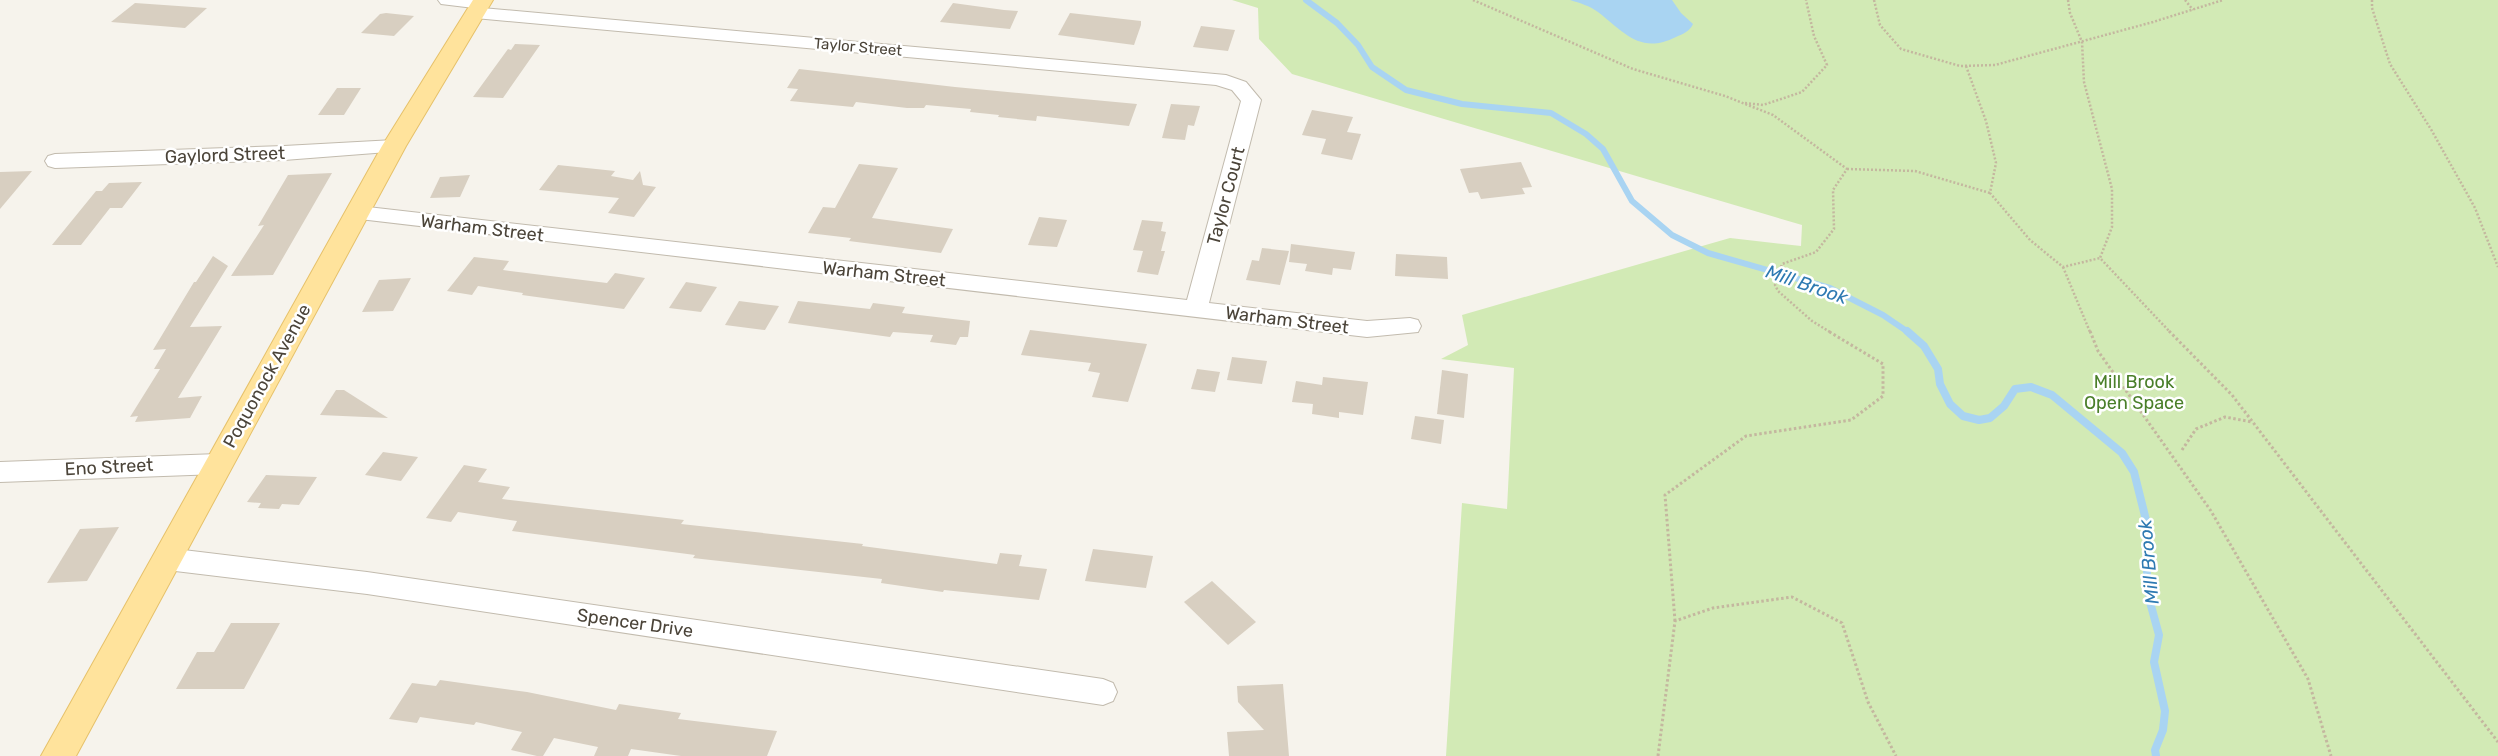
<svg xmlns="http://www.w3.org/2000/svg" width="2498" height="756" font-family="Rubik,sans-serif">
	<rect width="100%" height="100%" fill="#f6f3ec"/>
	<path fill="#d2eab5" d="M1232 0H2498V756H1446L1462 503 1507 509 1514 368 1441 359 1468 345 1462 315 1730 238 1801 246 1802 225 1292 74 1259 39 1258 8Z"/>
	<path fill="#a9d4f2" d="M1570 0H1672L1681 13 1693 24C1690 31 1683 34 1676 37 1640 55 1624 32 1598 12 1590 6 1580 3 1570 0Z"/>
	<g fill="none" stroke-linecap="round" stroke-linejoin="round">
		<path stroke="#a9d4f2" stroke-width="6" d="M1306 0 1337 23 1358 45 1372 67 1406 90 1462 104 1551 113 1586 134 1603 149 1632 201 1672 235 1708 253 1830 288 1883 315 1908 332"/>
		<path stroke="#a9d4f2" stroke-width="8" d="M1907 331 1924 346 1938 369 1940 384 1950 404 1963 416 1979 420 1990 418 2004 406 2015 389 2031 387 2052 395 2122 453 2134 472 2147 524V576L2150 602 2159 635 2154 662 2165 711 2163 730 2155 750 2156 756"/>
	</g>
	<g fill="#d8cfc1">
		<path d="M135 3 207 8 185 28 111 22Z"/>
		<path d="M953 3 1004 10 1018 11 1010 29 940 22Z"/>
		<path d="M386 13 414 16 394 36 361 33 380 14Z"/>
		<path d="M1070 13 1141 21V25L1134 45 1058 35Z"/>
		<path d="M1201 26 1235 30 1228 51 1193 47Z"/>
		<path d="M515 44 540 45 503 98 473 97 508 49 511 50Z"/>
		<path d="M799 69 955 87 1137 104 1129 126 1037 116 1036 121 998 117 999 115 970 112 971 109 926 105 924 108H907L856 102 853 107 790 101 798 89 787 88Z"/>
		<path d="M337 88H361L344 115H318Z"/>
		<path d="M1171 104 1200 106 1194 126 1188 125 1185 140 1162 138Z"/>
		<path d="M1312 110 1353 117 1347 132 1361 134 1352 160 1321 154 1326 139 1302 135Z"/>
		<path d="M1521 162 1532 187 1522 188 1525 194 1481 199 1478 192 1469 193 1460 169Z"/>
		<path d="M859 164 898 168 872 218 953 229 941 253 849 241 851 238 808 233 823 207 835 208Z"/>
		<path d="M558 165 615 171 611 176 633 180 640 171 643 185 656 187 634 217 608 213 619 198 539 190Z"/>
		<path d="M32 171 0 209V172Z"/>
		<path d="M332 173 273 275 231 276 264 225 258 226 288 175Z"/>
		<path d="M470 175 460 197 430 198 440 177Z"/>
		<path d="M142 182 122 208H110L81 245H52L96 191H102L109 183Z"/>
		<path d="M1039 217 1067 220 1057 247 1028 245Z"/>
		<path d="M1142 220 1163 222 1161 231 1166 232 1161 251H1165L1158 275 1137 272 1143 251 1133 250Z"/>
		<path d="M1291 244 1355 252 1351 270 1333 268 1332 275 1305 271 1307 264 1289 262Z"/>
		<path d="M1262 248 1289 251 1280 285 1246 280 1252 260 1259 261Z"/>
		<path d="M1396 254 1447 257 1448 279 1395 276Z"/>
		<path d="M213 256 228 266 190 327 222 326 178 398 202 396 190 418 135 422 138 416 130 417 160 369H154L166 349 153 350 194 282H196Z"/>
		<path d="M474 257 509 261 503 270 607 283 615 273 645 278 624 309 522 295 523 293 478 286 472 295 447 291Z"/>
		<path d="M411 278 393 311 362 312 379 280Z"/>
		<path d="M686 282 717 287 701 312 669 308Z"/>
		<path d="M739 301 779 306 765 330 725 325Z"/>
		<path d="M798 301 870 309 873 303 905 307 902 313 970 321 968 337H960L956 345 930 342 933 335 893 332 890 337 788 323Z"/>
		<path d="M1030 330 1147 344 1128 402 1092 397 1100 373 1088 371 1091 363 1021 355Z"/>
		<path d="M1232 357 1267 361 1262 384 1227 380Z"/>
		<path d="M1197 369 1220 372 1215 392 1191 389Z"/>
		<path d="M1442 370 1468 374 1464 418 1437 414Z"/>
		<path d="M1323 377 1368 382 1363 415 1339 412V418L1312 414 1313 404 1292 402 1296 381 1322 385Z"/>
		<path d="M336 390H344L388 418 320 415Z"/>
		<path d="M1415 416 1444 420 1441 444 1411 439Z"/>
		<path d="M383 452 418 457 401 481 365 475Z"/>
		<path d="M464 465 487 469 478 482 510 487 502 499 684 520 681 524 863 544 862 546 997 564 1000 553 1022 555 1019 566 1047 569 1039 600 944 590 943 592 881 583 882 579 693 558 695 555 512 531 517 521 458 512 451 522 426 518Z"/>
		<path d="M266 475 317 477 299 505 282 504 279 509 258 508 261 503 247 502Z"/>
		<path d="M119 527 87 581 47 583 80 529Z"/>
		<path d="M1093 549 1153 556 1146 588 1085 581Z"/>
		<path d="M1212 581 1256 622 1228 645 1184 602Z"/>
		<path d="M231 623H280L244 689H176L197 652H214Z"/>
		<path d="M440 680 527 692 616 710 619 704 681 713 678 719 777 731 767 756H681L631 749 628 756H594L598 747 554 738 543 756H537L511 750 522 732 476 722 474 725 420 717 417 723 389 719 412 683 436 686Z"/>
		<path d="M1283 684 1289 756H1229L1227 732 1264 730 1238 702 1237 686Z"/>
	</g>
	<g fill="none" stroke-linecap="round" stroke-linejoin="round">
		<g stroke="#c2bbae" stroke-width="2">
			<g id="minor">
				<path d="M438 0H488L490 3 487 7 482 8 1226 75 1246 82 1261 100 1209 303 1367 321 1410 318 1418 320 1421 326 1418 332 1367 337 351 218 348 213 351 208 359 206 1187 300 1241 101 1232 90 1216 85 475 18 469 17 466 13 469 9 474 8 441 4Z"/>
				<path d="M394 140 401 141 404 146 401 151 284 160 55 168 48 166 45 161 48 156 55 154 284 146Z"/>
				<path d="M218 454 227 457 231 464 227 471 218 474 0 482V462Z"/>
				<path d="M167 548 367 572 1103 679 1113 683 1117 692 1113 701 1103 705 367 594 167 570 158 567 154 559 158 551Z"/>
			</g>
		</g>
		<g stroke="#e6c16a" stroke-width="2">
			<path id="major" d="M473 0H493L406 146 76 756H41L382 146Z"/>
		</g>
		<g stroke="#c4b79f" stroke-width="2.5" stroke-dasharray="2 2" stroke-linecap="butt">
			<path d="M1473 0 1633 69 1725 96 1773 115 1847 169 1833 190 1834 229 1816 252 1782 264 1775 285 1778 291 1812 321 1830 332"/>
			<path d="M1874 0 1880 25 1901 49 1960 66 1995 65 2153 22 2223 0"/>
			<path d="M2068 0 2070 13 2082 42 2084 82 2112 189V227L2100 258 2170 332"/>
			<path d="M2185 0 2193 10"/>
			<path d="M2372 0V8L2390 64 2432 131 2475 208 2498 267"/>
			<path d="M1966 66 1986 121 1996 163 1990 193 2030 240 2063 267 2100 258"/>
			<path d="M1745 103 1763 105 1802 92 1827 65 1814 36 1806 0"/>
			<path d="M1847 169 1915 171 1990 193"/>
			<path d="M2063 267 2090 332"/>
		</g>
		<g stroke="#c4b79f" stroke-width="3" stroke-dasharray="2.5 2.5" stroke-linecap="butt">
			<path d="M2090 331 2098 351 2211 511 2308 679 2331 756"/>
			<path d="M2169 331 2232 395 2498 742"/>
			<path d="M2182 450 2196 429 2225 417 2252 422"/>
			<path d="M1675 621 1665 495 1746 436 1851 420 1883 396V364L1828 331"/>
			<path d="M1658 756 1675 621 1713 608 1792 597 1842 623 1868 702 1896 756"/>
		</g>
		<use href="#minor" fill="#fff" fill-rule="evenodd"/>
		<use href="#major" fill="#ffe39c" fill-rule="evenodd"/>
	</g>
	<g text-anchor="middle" stroke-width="5" stroke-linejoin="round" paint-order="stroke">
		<g font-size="15" fill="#4b4439" stroke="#fff">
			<text transform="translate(858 47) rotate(5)" y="5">Taylor Street</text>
		</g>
		<g font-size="18" fill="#4b4439" stroke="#fff">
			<text transform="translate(225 155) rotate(-2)" y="6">Gaylord Street</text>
			<text transform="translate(1226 196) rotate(-75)" y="6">Taylor Court</text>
			<text transform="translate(482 228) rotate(7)" y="6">Warham Street</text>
			<text transform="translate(884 274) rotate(6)" y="6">Warham Street</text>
			<text transform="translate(1287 320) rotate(7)" y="6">Warham Street</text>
			<text transform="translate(267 376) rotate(-61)" y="6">Poquonock Avenue</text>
			<text transform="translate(109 467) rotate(-3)" y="6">Eno Street</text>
			<text transform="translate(635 623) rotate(8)" y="6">Spencer Drive</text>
		</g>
		<g font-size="18" fill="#4a7f2a" stroke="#fff">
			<text x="2134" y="388">Mill Brook<tspan x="2134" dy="21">Open Space</tspan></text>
		</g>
		<g font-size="19" font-style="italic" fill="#2e7ab2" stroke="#fff">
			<text transform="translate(1807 284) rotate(19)" y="7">Mill Brook</text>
			<text transform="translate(2148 562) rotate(-95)" y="7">Mill Brook</text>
		</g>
	</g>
</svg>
